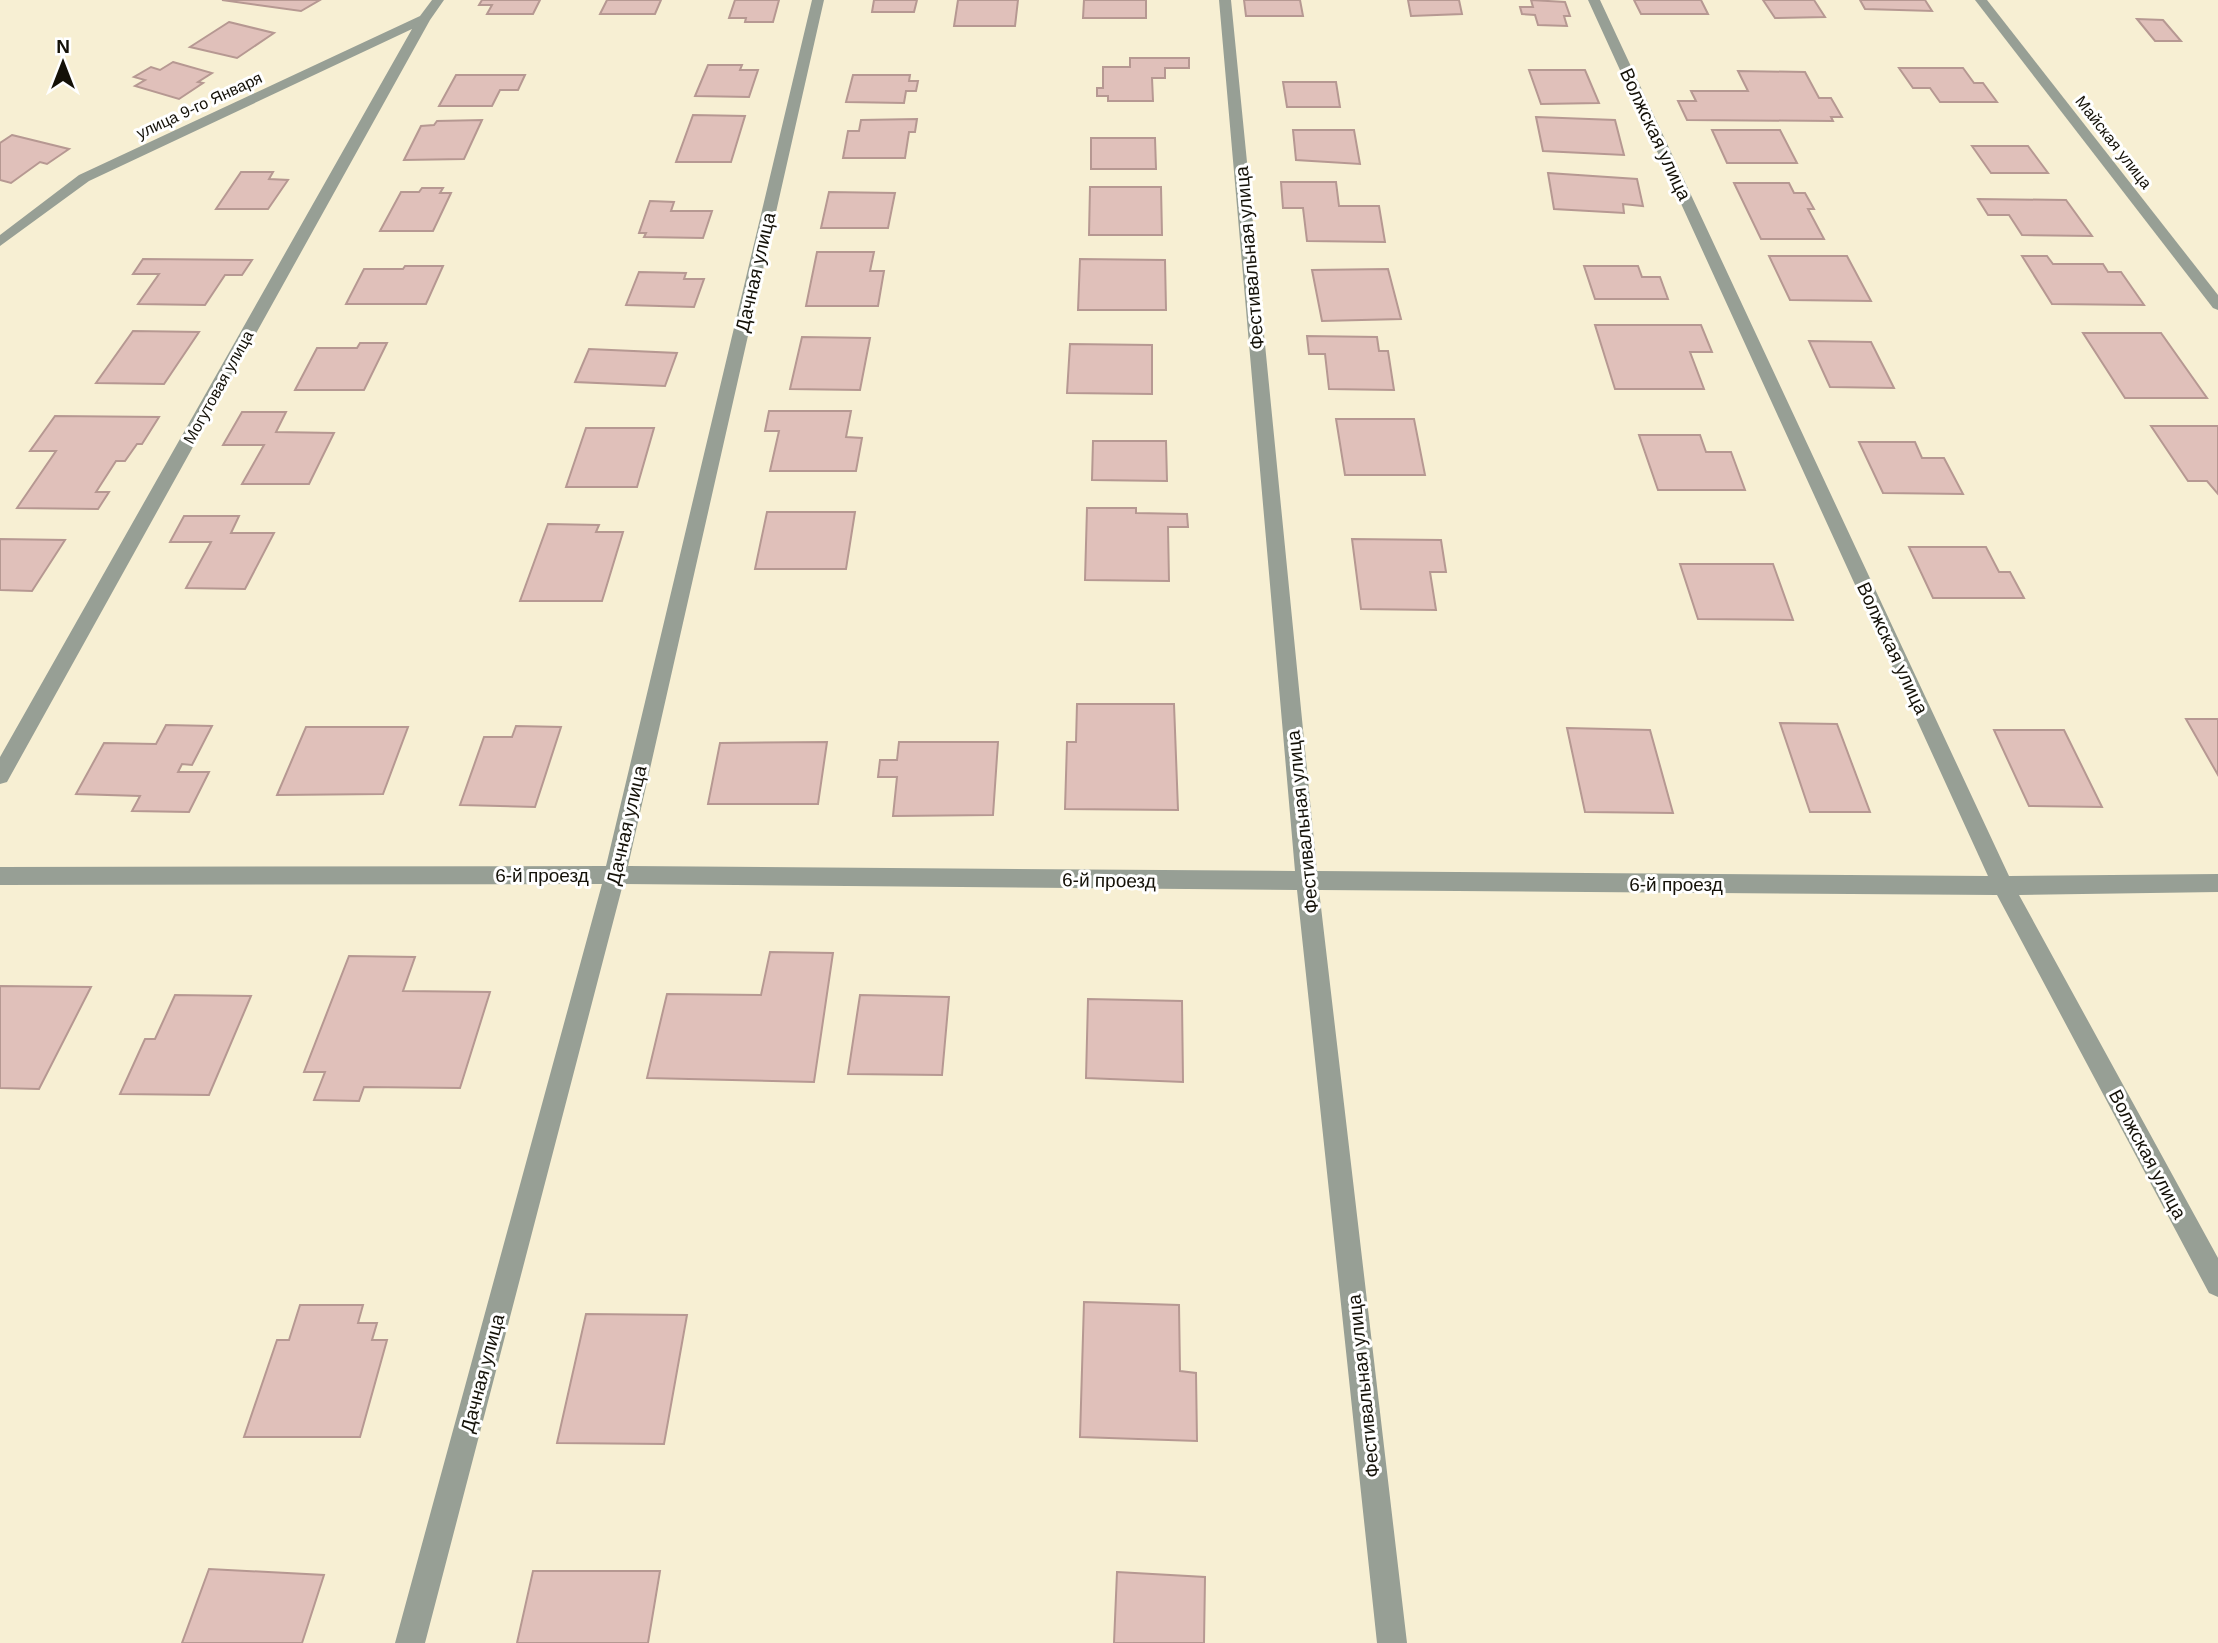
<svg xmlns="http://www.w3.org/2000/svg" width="2218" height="1643" font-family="Arial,sans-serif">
	<rect width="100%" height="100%" fill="#f7efd3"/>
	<g fill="#e0c0ba" stroke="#b69892" stroke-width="2">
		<path d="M222 0H320L301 11Z"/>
		<path d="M482 0H540L533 14H487L492 5H479Z"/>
		<path d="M607 0H661L655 14H600Z"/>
		<path d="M735 0H779L773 22H745L746 18H729Z"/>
		<path d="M874 0H917L914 12H872Z"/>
		<path d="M958 0H1018L1015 26H954Z"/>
		<path d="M1084 0H1146V18H1083Z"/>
		<path d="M1244 0H1300L1303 16H1246Z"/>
		<path d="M1408 0H1459L1462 14 1411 16Z"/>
		<path d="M1531 0 1565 2 1570 16H1564L1567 26 1538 25 1535 15 1522 14 1520 7H1533Z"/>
		<path d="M1634 0H1701L1708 14H1641Z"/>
		<path d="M1763 0H1814L1825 17 1775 18Z"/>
		<path d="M1860 0H1925L1932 11 1865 9Z"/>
		<path d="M2137 19 2163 20 2181 41H2155Z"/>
		<path d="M229 22 274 33 237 58 190 47Z"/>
		<path d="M1130 58H1189V68H1165V78H1152L1153 101H1108V96H1097V88H1103V67H1130Z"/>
		<path d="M173 62 212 73 198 82 203 83 179 99 135 86 145 80 134 77 151 67 160 70Z"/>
		<path d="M708 65H742L740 70H758L749 97 695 96Z"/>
		<path d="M1899 68H1963L1974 83H1983L1997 102H1940L1930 88H1913Z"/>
		<path d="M1529 70H1585L1599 103 1541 104Z"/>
		<path d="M1738 71 1805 72 1819 98H1831L1842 117H1831L1833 121 1687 120 1678 101H1696L1691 91H1748Z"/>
		<path d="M456 75H525L518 90H500L492 106H439Z"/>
		<path d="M853 75H910L909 81H918L916 91H906L904 103 846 102Z"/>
		<path d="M1283 82H1336L1340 107H1287Z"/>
		<path d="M693 115 745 116 731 162H676Z"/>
		<path d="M1536 117 1615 120 1624 155 1543 151Z"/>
		<path d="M917 119 915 132H909L905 158H843L848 131H859L861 120Z"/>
		<path d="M482 120 464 159 404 160 421 126 434 125 437 121Z"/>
		<path d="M1293 130H1354L1360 164 1296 160Z"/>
		<path d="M1712 130H1780L1797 163H1727Z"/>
		<path d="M12 135 69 149 47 164 40 162 11 183 0 180V143Z"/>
		<path d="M1091 138H1155L1156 169H1091Z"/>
		<path d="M1972 146H2028L2048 173H1991Z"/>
		<path d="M241 172H273L269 179 288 180 268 209H216Z"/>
		<path d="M1548 173 1637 179 1643 206 1623 204 1624 213 1554 209Z"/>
		<path d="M1281 182H1336L1339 206H1379L1385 242 1307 241 1303 208H1283Z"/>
		<path d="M1734 183H1789L1794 193H1805L1814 209H1808L1824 239H1761Z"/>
		<path d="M1090 187H1161L1162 235H1089Z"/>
		<path d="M422 188H443L440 193H451L433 231H380L401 192H419Z"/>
		<path d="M829 192 895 193 888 228H821Z"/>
		<path d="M1978 199 2066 200 2092 236 2022 235 2009 215H1988Z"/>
		<path d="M650 201 674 202 671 211H712L703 238 644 237 646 233H639Z"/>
		<path d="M817 252H874L870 271H884L878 306H806Z"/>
		<path d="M1769 256H1847L1871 301 1790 300Z"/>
		<path d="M2022 256H2047L2053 264H2103L2108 272H2121L2144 305 2052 304Z"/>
		<path d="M143 259 252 260 242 275H225L205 305 138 304 159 274H133Z"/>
		<path d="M1080 259 1165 260 1166 310H1078Z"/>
		<path d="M405 266H443L426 304H346L364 269H403Z"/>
		<path d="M1584 266H1638L1642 277H1660L1668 299H1595Z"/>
		<path d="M1388 269 1401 319 1322 321 1312 270Z"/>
		<path d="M639 272 686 273 684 279H704L694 307 626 305Z"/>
		<path d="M1595 325H1701L1712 352H1690L1704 389H1615Z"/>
		<path d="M133 331 199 332 164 384 96 383Z"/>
		<path d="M2083 333H2161L2207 398H2125Z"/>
		<path d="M1307 336 1377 337 1379 351H1388L1394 390 1329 389 1325 354H1309Z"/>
		<path d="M802 337 870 338 860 390 790 389Z"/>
		<path d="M1809 341 1871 342 1894 388 1830 387Z"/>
		<path d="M360 343H387L364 390H295L317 348H357Z"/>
		<path d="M1070 344 1152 345V394L1067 393Z"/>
		<path d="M589 349 677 353 665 386 575 382Z"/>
		<path d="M769 411H851L846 437 862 438 856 471H770L779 431H765Z"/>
		<path d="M242 412H286L276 432 334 433 309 484H242L264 445H223Z"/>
		<path d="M55 416 159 417 142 444H137L125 461H116L96 492H109L98 509 17 508 56 451H30Z"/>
		<path d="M1336 419H1414L1425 475H1345Z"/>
		<path d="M2151 426H2218V494L2207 481H2188Z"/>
		<path d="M586 428H654L637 487H566Z"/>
		<path d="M1639 435H1700L1706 452H1731L1745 490H1658Z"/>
		<path d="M1093 441H1166L1167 481 1092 480Z"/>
		<path d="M1859 442H1915L1922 458H1944L1963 494 1883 493Z"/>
		<path d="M1087 508H1136V513L1187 514 1188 527H1168L1169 581 1085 580Z"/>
		<path d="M767 512H855L846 569H755Z"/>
		<path d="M184 516H239L231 533H274L245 589 186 588 211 542H170Z"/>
		<path d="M548 524 599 525 596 532H623L602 601H520Z"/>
		<path d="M0 539 65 540 32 591 0 590Z"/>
		<path d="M1352 539 1441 540 1446 572H1430L1436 610 1361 609Z"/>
		<path d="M1909 547H1986L1999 572H2010L2024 598H1933Z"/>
		<path d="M1680 564H1773L1793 620 1698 619Z"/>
		<path d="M1077 704H1174L1178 810 1065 809 1067 742H1076Z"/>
		<path d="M2186 719H2218V775Z"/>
		<path d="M1780 723 1837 724 1870 812H1810Z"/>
		<path d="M166 725 212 726 192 765 182 764 178 772H209L189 812 132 811 140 796 76 794 104 743 156 744Z"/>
		<path d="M516 726 561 727 535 807 460 805 484 737H512Z"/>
		<path d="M306 727H408L383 794 277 795Z"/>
		<path d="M1567 728 1650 730 1673 813 1585 812Z"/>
		<path d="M1994 730H2064L2102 807 2029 806Z"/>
		<path d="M827 742 818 804H708L720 743Z"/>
		<path d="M899 742H998L993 815 893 816 897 777H878L880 760H897Z"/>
		<path d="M770 952 833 953 814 1082 647 1078 667 994 761 995Z"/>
		<path d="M349 956 415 957 403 991 490 992 460 1088 364 1087 359 1101 314 1100 325 1072H304Z"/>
		<path d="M0 986 91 987 39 1089 0 1088Z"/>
		<path d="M175 995 251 996 209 1095 120 1094 145 1039H155Z"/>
		<path d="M860 995 949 997 942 1075 848 1074Z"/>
		<path d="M1088 999 1182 1001 1183 1082 1086 1078Z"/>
		<path d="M1084 1302 1179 1305 1180 1371 1196 1373 1197 1441 1080 1437Z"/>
		<path d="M300 1305H363L358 1323H377L372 1340H387L360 1437H244L277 1340H289Z"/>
		<path d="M586 1314 687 1315 664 1444 557 1443Z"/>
		<path d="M209 1569 324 1575 302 1643H182Z"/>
		<path d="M533 1571H660L648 1643H517Z"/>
		<path d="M1117 1572 1205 1577 1204 1643H1114Z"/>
	</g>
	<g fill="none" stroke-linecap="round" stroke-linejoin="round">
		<g fill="#979f95" fill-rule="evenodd">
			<path d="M432 0H444L430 20 7 782 0 784V757L412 29 89 181 0 246V235L79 175 420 16Z"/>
			<path d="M812 0H824L628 866 1295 871 1219 0H1231L1317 871 1988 876 1588 0H1600L2009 876 2218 874V892L2019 895 2218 1258V1297L2209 1293 1997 895 1319 890 1407 1643H1377L1297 890 623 884 425 1643H395L602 884 0 885V867L606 866Z"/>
			<path d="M1975 0H1987L2218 295V310L2213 308Z"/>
		</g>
	</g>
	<g text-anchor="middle" stroke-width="6" stroke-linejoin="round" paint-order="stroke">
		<g font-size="16" fill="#141108" stroke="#fff">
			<text transform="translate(199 105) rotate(-25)" y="6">улица 9-го Января</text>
			<text transform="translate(2114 142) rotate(52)" y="6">Майская улица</text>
			<text transform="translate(218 387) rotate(-61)" y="6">Могутовая улица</text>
		</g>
		<g font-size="19" fill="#141108" stroke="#fff">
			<text transform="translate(1656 134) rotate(65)" y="7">Волжская улица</text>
			<text transform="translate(1249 258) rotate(-95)" y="7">Фестивальная улица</text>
			<text transform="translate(755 272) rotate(-77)" y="7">Дачная улица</text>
			<text transform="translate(1893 648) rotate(65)" y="7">Волжская улица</text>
			<text transform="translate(1302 822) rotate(-96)" y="7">Фестивальная улица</text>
			<text transform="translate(626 825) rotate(-77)" y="7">Дачная улица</text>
			<text x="542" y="882">6-й проезд</text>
			<text transform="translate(1109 880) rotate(1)" y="7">6-й проезд</text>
			<text x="1676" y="891">6-й проезд</text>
			<text transform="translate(2148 1154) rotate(62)" y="7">Волжская улица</text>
			<text transform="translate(482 1373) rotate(-75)" y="7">Дачная улица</text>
			<text transform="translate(1363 1386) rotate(-96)" y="7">Фестивальная улица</text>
		</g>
	</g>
	<g transform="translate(63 63)" stroke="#ffffff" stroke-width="5" paint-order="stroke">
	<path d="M0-5L12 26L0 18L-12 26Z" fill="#141108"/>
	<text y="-10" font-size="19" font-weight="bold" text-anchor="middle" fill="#141108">N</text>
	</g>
</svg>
